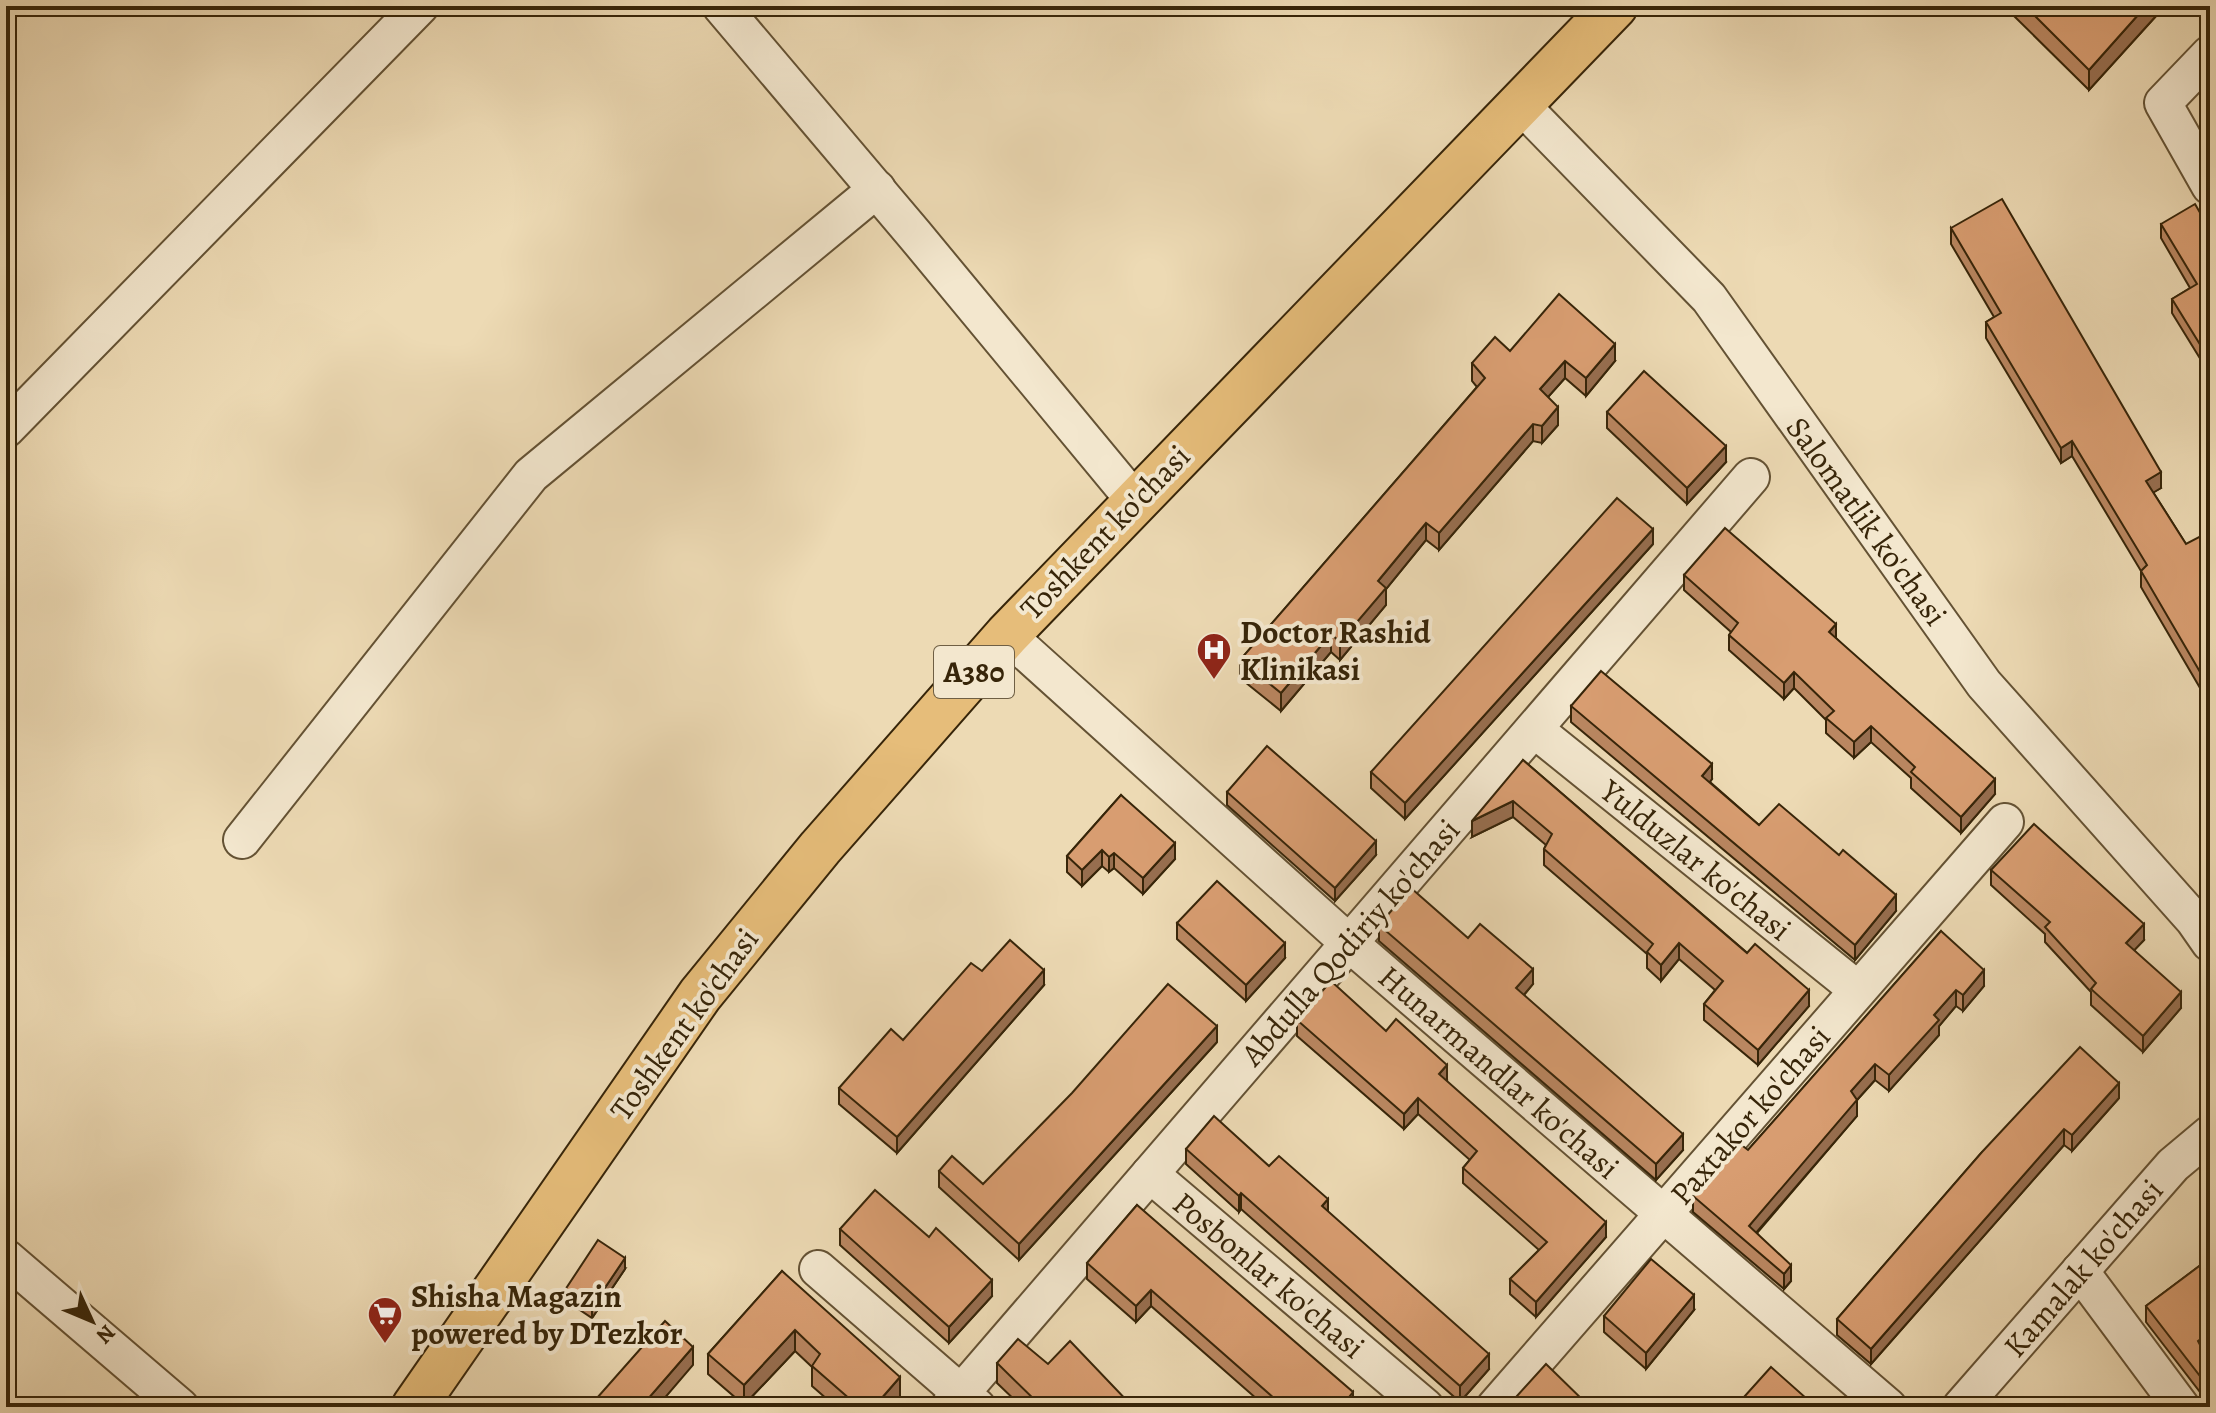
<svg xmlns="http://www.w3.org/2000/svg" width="2216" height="1413" font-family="Alegreya,serif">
	<rect width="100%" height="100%" fill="#eddab4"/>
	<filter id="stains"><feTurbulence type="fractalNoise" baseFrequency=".0025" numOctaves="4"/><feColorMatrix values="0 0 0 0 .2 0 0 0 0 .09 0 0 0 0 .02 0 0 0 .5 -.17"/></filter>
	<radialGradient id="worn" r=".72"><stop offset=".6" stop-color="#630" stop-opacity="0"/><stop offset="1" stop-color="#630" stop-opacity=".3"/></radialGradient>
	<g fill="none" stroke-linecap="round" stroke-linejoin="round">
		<g stroke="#645234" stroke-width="40">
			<g id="minor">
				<path d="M721 6 914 234 1135 501"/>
				<path d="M2210 54 2163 103 2210 186"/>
				<path d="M1520 104 1709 298 1984 684 2194 920 2210 943"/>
				<path d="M6 429 420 6"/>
				<path d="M1007 635 1349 943 1888 1407"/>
				<path d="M1534 729 1858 990"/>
				<path d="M242 840 531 475 877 189"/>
				<path d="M1150 1174 1425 1407"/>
				<path d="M6 1258 180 1407"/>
				<path d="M818 1269 977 1407"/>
				<path d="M2080 1271 2181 1407"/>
				<path d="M949 1407 1751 477"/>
				<path d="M1495 1407 2005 822"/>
				<path d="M1961 1407 2173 1165 2210 1134"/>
			</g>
		</g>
		<g stroke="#372509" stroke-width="48">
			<path id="highway" d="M414 1407 700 995 820 848 1007 635 1615 6"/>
		</g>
		<use href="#minor" stroke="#f3e7ce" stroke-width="36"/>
		<use href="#highway" stroke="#e6bd7a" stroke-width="44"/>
	</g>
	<g fill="#ba8761" stroke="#372509" stroke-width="2">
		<path d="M2012 6H2156V16L2089 90 2012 14Z"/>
		<path d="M2161 224 2210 230 2209 373 2172 313V299L2190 288 2161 238Z"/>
		<path d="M1951 228 2161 488 2153 492 2186 544 2210 552V705L2141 587V571L2072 456 2061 463 1986 338V322L1994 317 1951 244Z"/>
		<path d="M1510 351 1615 361 1586 396 1565 378 1548 397 1558 425 1542 443 1533 441 1439 550 1426 540 1386 589V605L1340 660 1331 652 1281 711 1240 678V660L1477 387 1472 381V363Z"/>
		<path d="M1607 412 1726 462 1687 504 1607 428Z"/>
		<path d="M1653 544 1405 819 1371 788V772Z"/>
		<path d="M1684 575 1836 638 1995 794 1961 833 1911 788V778L1871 742 1854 758 1826 733V720L1794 688 1784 699 1729 650V635L1731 632 1684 590Z"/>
		<path d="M1571 706 1712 779 1710 782 1759 825 1896 911 1855 960 1571 722Z"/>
		<path d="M1523 760 1809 1006 1758 1065 1704 1020V1004L1715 990 1679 959 1661 981 1647 968V954L1544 865V849L1546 845 1513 817 1472 837Z"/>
		<path d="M1227 792 1376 855 1335 901 1227 805Z"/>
		<path d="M1121 795 1175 859 1143 894 1114 868 1109 872 1102 866 1082 886 1067 872V856Z"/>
		<path d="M1991 870 2144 940 2134 950 2181 1008 2143 1052 2091 1005V992L2045 942V934L1991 885Z"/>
		<path d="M1177 923 1285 958 1246 1001 1177 939Z"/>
		<path d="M1379 925 1468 938 1533 984 1524 995 1683 1150 1656 1180 1379 941Z"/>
		<path d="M1941 931 1984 986 1963 1011 1956 1006 1939 1026V1035L1889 1091 1875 1080 1857 1100V1116L1757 1233 1791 1281 1784 1289 1693 1212V1196L1748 1150Z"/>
		<path d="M982 971 1044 985 897 1153 839 1104V1088L903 1040Z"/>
		<path d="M1297 1020 1386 1031 1447 1080 1446 1081 1606 1237 1536 1317 1510 1294V1279L1539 1250 1463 1183V1168L1470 1160 1418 1114 1404 1129 1297 1036Z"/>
		<path d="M1217 1042 1019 1260 939 1187V1171L983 1184Z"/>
		<path d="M2119 1098 2072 1151 2064 1145 1871 1364 1837 1335V1319L1982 1152Z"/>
		<path d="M1186 1149 1269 1166 1328 1212 1489 1369 1460 1402 1241 1209 1239 1212 1186 1164Z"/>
		<path d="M1137 1205 1353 1407H1266L1151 1306 1136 1322 1087 1279V1263Z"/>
		<path d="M840 1229 929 1237 992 1296 949 1343 840 1245Z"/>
		<path d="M2210 1258V1348L2204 1352 2210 1364V1405L2146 1322V1306Z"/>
		<path d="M625 1269 592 1318 565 1300V1290Z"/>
		<path d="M782 1271 900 1397 892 1407H836L812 1386V1367L795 1351 744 1405 708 1374V1354Z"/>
		<path d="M1694 1310 1646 1369 1604 1332V1316Z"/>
		<path d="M997 1363 1048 1364 1133 1407H1022L997 1383Z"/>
	</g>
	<g fill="#976e4f" stroke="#372509" stroke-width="2">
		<path d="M2146 6H2156V16L2089 90V70Z"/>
		<path d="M1615 344V361L1586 396V378Z"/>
		<path d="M1565 361V378L1540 406V389Z"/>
		<path d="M1558 407V425L1542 443V426Z"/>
		<path d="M1533 424V441L1439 550V533Z"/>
		<path d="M2072 441V456L2061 463V448Z"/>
		<path d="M1726 446V462L1687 504V488Z"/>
		<path d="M2161 472V488L2146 497V481Z"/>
		<path d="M1426 523V540L1386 589V605L1340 660V642L1378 581Z"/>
		<path d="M1653 529V544L1405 819V803Z"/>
		<path d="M1836 624V640L1829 632Z"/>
		<path d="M1331 634V652L1281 711V693Z"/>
		<path d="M1794 672V688L1784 699V683Z"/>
		<path d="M1871 726V742L1854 758V742Z"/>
		<path d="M1712 764V779L1702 792V776Z"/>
		<path d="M1995 779V794L1961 833V817Z"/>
		<path d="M1513 801V817L1472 837V821Z"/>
		<path d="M1376 841V855L1335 901V888Z"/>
		<path d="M1175 843V859L1143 894V878Z"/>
		<path d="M1102 850V866L1082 886V870Z"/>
		<path d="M1114 853V868L1109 872V857Z"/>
		<path d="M1896 895V911L1855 960V945Z"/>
		<path d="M2144 924V940L2126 959V943Z"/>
		<path d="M1285 943V958L1246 1001V985Z"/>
		<path d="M1679 943V959L1661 981V965Z"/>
		<path d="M1533 969V984L1516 1004V988Z"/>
		<path d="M1044 970V985L897 1153V1137Z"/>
		<path d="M1984 970V986L1963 1011V995Z"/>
		<path d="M1809 990V1006L1758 1065V1050Z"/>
		<path d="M1956 990V1006L1939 1026V1035L1889 1091V1075L1934 1015Z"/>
		<path d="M2181 992V1008L2143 1052V1036Z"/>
		<path d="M1217 1026V1042L1019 1260V1244Z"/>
		<path d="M1875 1064V1080L1857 1100V1116L1749 1241V1226L1851 1091Z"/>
		<path d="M1447 1065V1080L1439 1089V1074Z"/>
		<path d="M2119 1083V1098L2072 1151V1135Z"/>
		<path d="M1418 1098V1114L1404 1129V1114Z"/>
		<path d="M2064 1129V1145L1871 1364V1349Z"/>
		<path d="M1683 1134V1150L1656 1180V1164Z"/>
		<path d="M1241 1193V1209L1239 1212V1196Z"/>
		<path d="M1328 1199V1215L1322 1206Z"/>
		<path d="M1606 1222V1237L1536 1317V1302Z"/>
		<path d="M625 1258V1269L592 1318V1307Z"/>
		<path d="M1791 1265V1281L1784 1289V1274Z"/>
		<path d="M992 1280V1296L949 1343V1327Z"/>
		<path d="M1151 1290V1306L1136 1322V1306Z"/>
		<path d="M1694 1295V1310L1646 1369V1353Z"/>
		<path d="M795 1330V1351L744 1405V1385Z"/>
		<path d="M2210 1332V1348L2198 1357V1341Z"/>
		<path d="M693 1347V1365L657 1407H646V1401Z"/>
		<path d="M1489 1354V1369L1460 1402V1386Z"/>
		<path d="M900 1377V1397L892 1407H874Z"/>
		<path d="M1353 1392V1407H1341Z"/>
	</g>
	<g fill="#d89d71" stroke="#372509" stroke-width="2">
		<path d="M2025 6H2146L2089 70Z"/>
		<path d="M2002 199 2161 472 2146 481 2186 544 2201 536 2210 552V689L2141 571 2147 565 2072 441 2061 448 1986 322 2001 313 1951 228Z"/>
		<path d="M2195 204 2210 230 2209 359 2172 299 2197 284 2161 224Z"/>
		<path d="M1559 294 1615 344 1586 378 1565 361 1540 389 1558 407 1542 426 1533 424 1439 533 1426 523 1378 581 1386 588 1340 642 1331 634 1281 693 1240 660 1485 378 1472 363 1495 337 1510 351Z"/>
		<path d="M1644 371 1726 446 1687 488 1607 412Z"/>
		<path d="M1617 498 1653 529 1405 803 1371 772Z"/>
		<path d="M1725 528 1836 624 1829 632 1995 779 1961 817 1911 772 1915 767 1871 726 1854 742 1826 718 1834 711 1794 672 1784 683 1729 635 1738 623 1684 575Z"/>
		<path d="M1601 671 1712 764 1702 776 1759 825 1779 804 1839 855 1843 850 1896 895 1855 945 1571 706Z"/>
		<path d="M1267 746 1376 841 1335 888 1227 792Z"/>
		<path d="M1523 760 1747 953 1755 944 1809 990 1758 1050 1704 1004 1723 981 1679 943 1661 965 1647 952 1653 944 1544 849 1552 834 1513 801 1472 821Z"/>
		<path d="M1121 795 1175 843 1143 878 1114 853 1109 857 1102 850 1082 870 1067 856Z"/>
		<path d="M2034 824 2144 924 2126 943 2181 992 2143 1036 2091 989 2096 983 2045 927 2050 922 1991 870Z"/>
		<path d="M1217 881 1285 943 1246 985 1177 923Z"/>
		<path d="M1411 888 1468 938 1480 924 1533 969 1516 988 1683 1134 1656 1164 1379 925Z"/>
		<path d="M1941 931 1984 970 1963 995 1956 990 1934 1015 1939 1020 1889 1075 1875 1064 1851 1091 1857 1100 1749 1226 1791 1265 1784 1274 1693 1196 1739 1143 1748 1150Z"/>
		<path d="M1010 940 1044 970 897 1137 839 1088 891 1029 903 1040 971 963 982 971Z"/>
		<path d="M1331 981 1386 1031 1396 1019 1447 1065 1439 1074 1606 1222 1536 1302 1510 1279 1547 1242 1463 1168 1477 1151 1418 1098 1404 1114 1297 1020Z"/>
		<path d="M1168 984 1217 1026 1019 1244 939 1171 952 1156 983 1184 1072 1093Z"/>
		<path d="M2080 1047 2119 1083 2072 1135 2064 1129 1871 1349 1837 1319 1982 1152Z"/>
		<path d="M1214 1116 1269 1166 1279 1156 1328 1199 1322 1206 1489 1354 1460 1386 1241 1193 1239 1196 1186 1149Z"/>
		<path d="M875 1190 929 1237 936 1228 992 1280 949 1327 840 1229Z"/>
		<path d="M1137 1205 1353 1392 1341 1407H1284L1151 1290 1136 1306 1087 1263Z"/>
		<path d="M598 1240 625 1258 592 1307 565 1290Z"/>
		<path d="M2210 1258V1332L2198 1341 2210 1364V1389L2146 1306Z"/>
		<path d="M1651 1259 1694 1295 1646 1353 1604 1316Z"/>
		<path d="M782 1271 900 1377 874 1407H859L812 1366 820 1354 795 1330 744 1385 708 1354Z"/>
		<path d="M665 1321 693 1347 646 1401 654 1407H589Z"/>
		<path d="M1018 1339 1048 1364 1070 1341 1133 1407H1042L997 1363Z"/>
		<path d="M1546 1364 1590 1407H1507Z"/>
		<path d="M1771 1367 1816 1407H1735Z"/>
	</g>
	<defs>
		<g id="hospital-pin" transform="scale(1.8)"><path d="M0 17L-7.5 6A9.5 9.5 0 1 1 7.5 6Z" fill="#8f2418" stroke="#f3e7ce"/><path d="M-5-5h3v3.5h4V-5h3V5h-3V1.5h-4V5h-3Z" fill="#fff"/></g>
		<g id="supermarket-pin" transform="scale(1.8)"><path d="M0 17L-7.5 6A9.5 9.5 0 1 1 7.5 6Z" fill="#8f2418" stroke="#f3e7ce"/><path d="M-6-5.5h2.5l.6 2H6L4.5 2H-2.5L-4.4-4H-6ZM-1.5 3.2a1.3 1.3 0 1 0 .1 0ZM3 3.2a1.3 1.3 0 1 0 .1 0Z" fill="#fff"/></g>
	</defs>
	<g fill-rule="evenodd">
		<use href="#hospital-pin" x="1214" y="650"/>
		<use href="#supermarket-pin" x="385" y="1314"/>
	</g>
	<g text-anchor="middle" stroke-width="8" stroke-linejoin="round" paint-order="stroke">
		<rect fill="#f3e7ce" stroke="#6f5f44" stroke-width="2" x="934" y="646" width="80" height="52" rx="6"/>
		<g font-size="30" font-weight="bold" fill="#372509">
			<text x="974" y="682">A380</text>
		</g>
		<g font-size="32" fill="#372509" stroke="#f3e7ce">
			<text transform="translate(1867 521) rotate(54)" y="11">Salomatlik ko'chasi</text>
			<text transform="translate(1105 532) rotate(-46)" y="11">Toshkent ko'chasi</text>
			<text transform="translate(1696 860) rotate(39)" y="11">Yulduzlar ko'chasi</text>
			<text transform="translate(1350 942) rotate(-49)" y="11">Abdulla Qodiriy ko'chasi</text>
			<text transform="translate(684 1024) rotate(-54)" y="11">Toshkent ko'chasi</text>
			<text transform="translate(1499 1072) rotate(41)" y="11">Hunarmandlar ko'chasi</text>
			<text transform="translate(1750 1115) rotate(-49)" y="11">Paxtakor ko'chasi</text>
			<text transform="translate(2083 1268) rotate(-49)" y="11">Kamalak ko'chasi</text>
			<text transform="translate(1269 1275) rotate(40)" y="11">Posbonlar ko'chasi</text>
		</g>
		<g font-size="32" font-weight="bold" fill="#372509" stroke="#f3e7ce" text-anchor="start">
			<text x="1240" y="643">Doctor Rashid<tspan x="1240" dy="37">Klinikasi</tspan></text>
			<text x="411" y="1307">Shisha Magazin<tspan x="411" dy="37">powered by DTezkor</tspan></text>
		</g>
	</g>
	<rect width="2216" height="1413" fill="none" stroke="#eddab4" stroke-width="32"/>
	<rect x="8" y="8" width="2200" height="1397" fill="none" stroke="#372509" stroke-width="4"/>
	<rect x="16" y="16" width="2184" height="1381" fill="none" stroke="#372509" stroke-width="2"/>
	<g transform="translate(92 1321) rotate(134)" stroke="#f3e7ce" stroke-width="6" paint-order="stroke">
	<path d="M0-6L14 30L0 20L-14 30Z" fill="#372509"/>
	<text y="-12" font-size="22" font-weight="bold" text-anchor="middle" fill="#372509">N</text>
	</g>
	<rect width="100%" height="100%" filter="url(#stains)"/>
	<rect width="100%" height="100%" fill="url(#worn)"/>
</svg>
